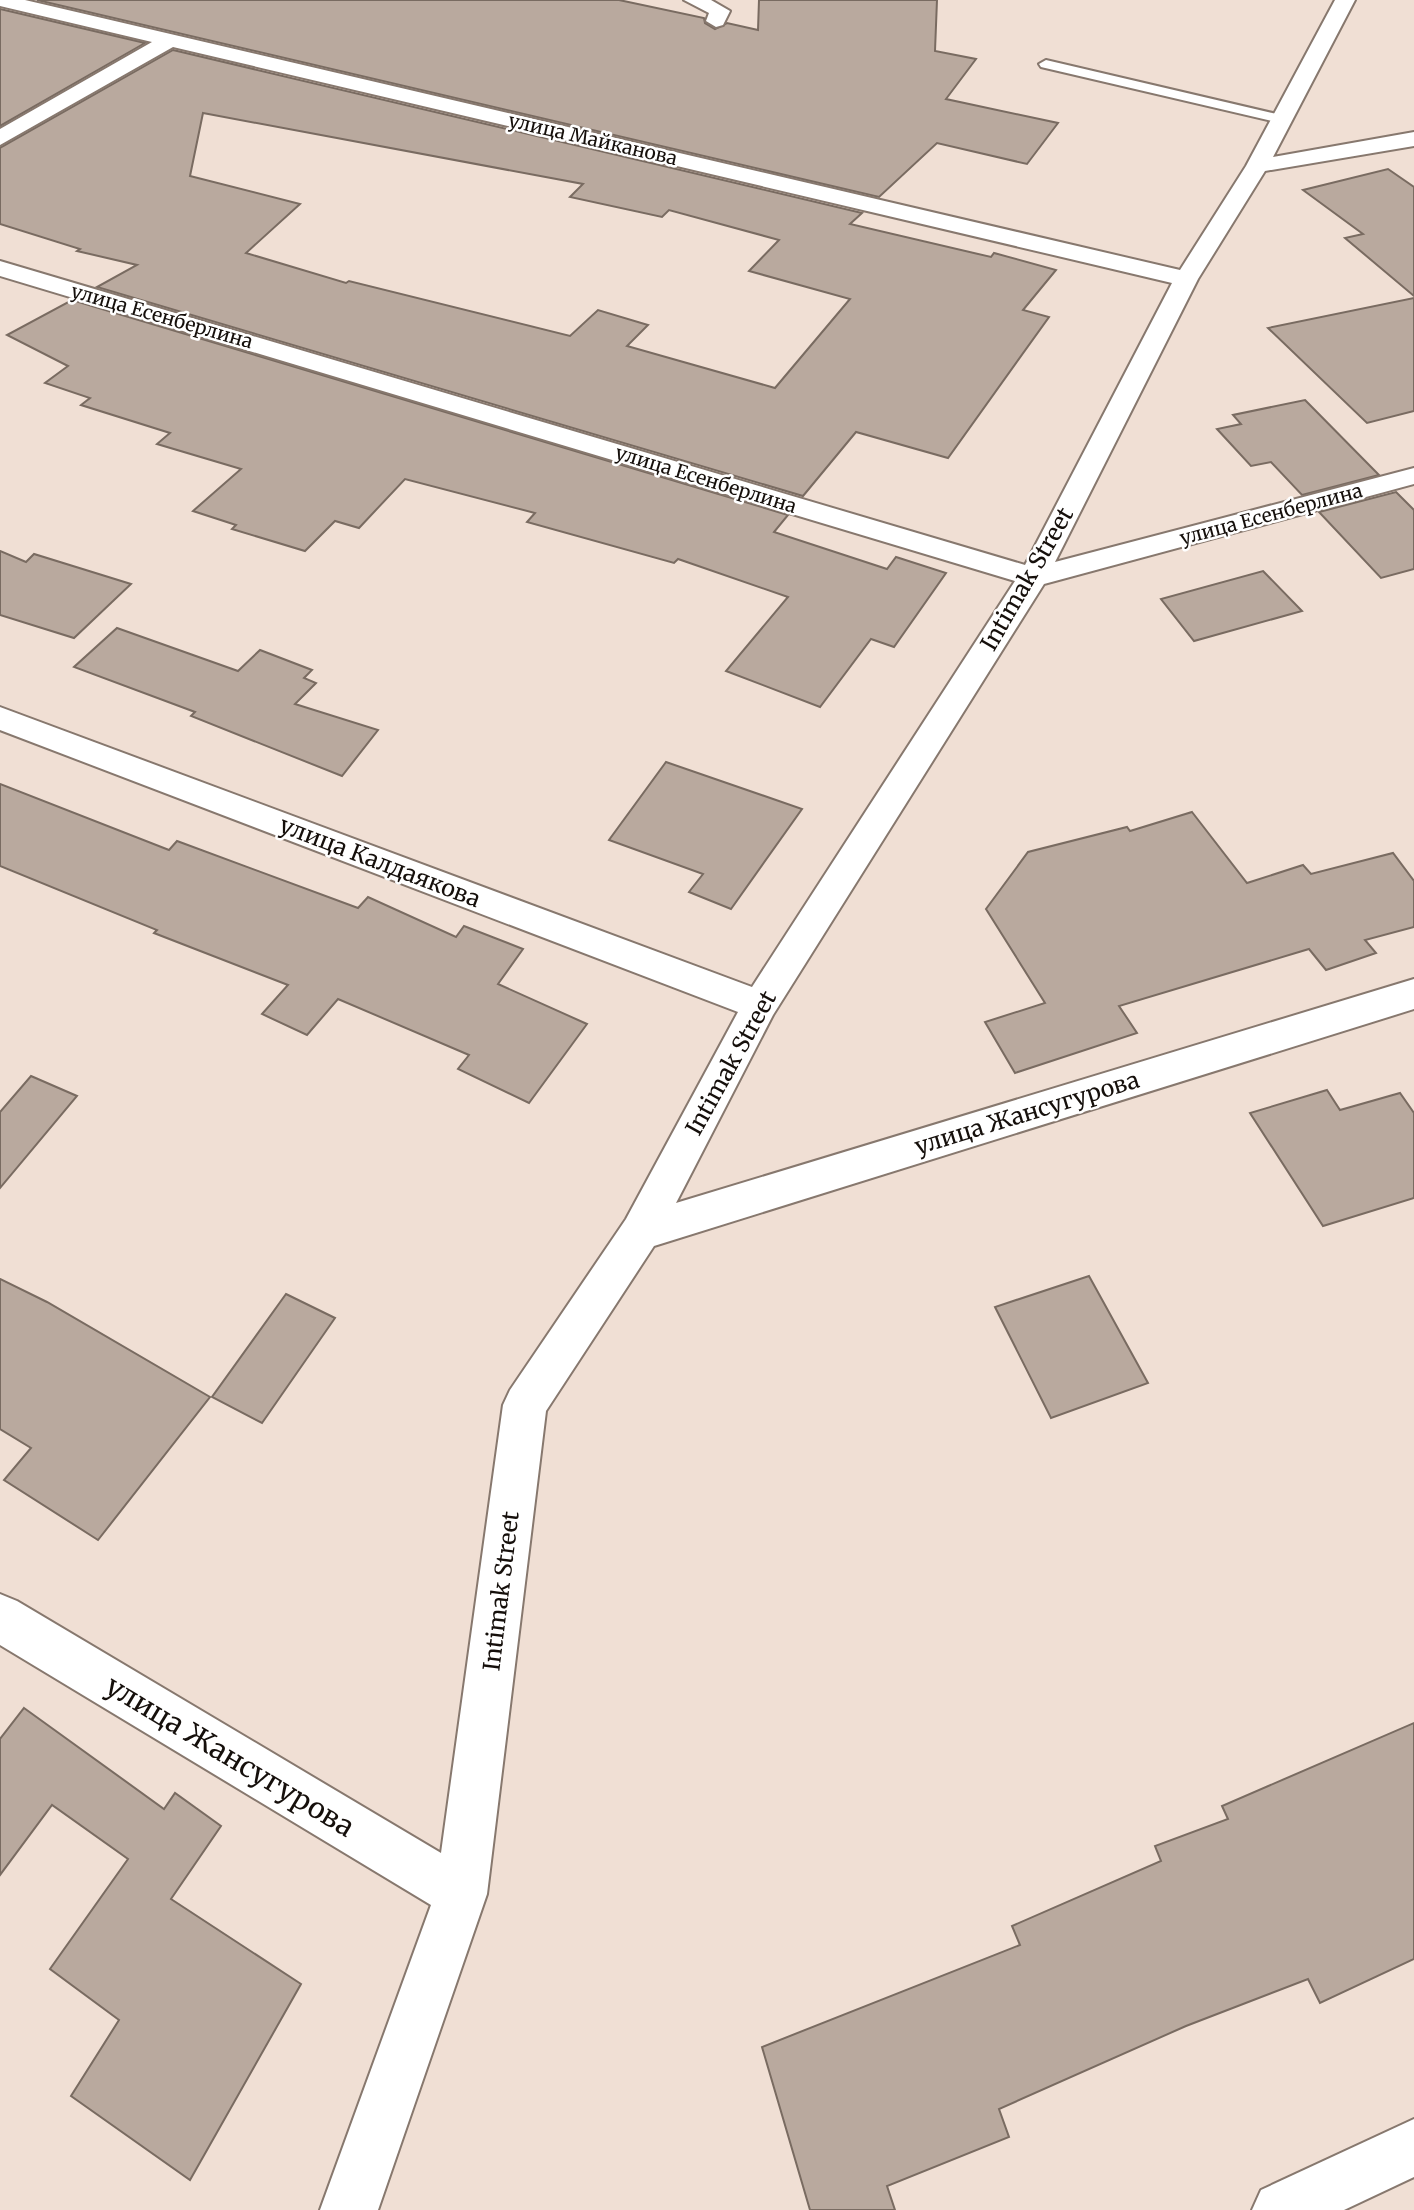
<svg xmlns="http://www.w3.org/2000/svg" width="1414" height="2210" font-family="Merriweather,serif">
	<rect width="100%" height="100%" fill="#f0dfd4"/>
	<g fill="#b9a99e" stroke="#796b61" stroke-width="2" fill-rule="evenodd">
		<path d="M37 0H619L704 18 705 23 715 29 727 23 758 30 759 0H937L935 51 976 59 946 99 1058 123 1027 164 937 143 879 197Z"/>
		<path d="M0 9 145 43 0 126Z"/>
		<path d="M173 50 862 213 850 224 991 257 994 253 1056 270 1023 310 1049 317 948 458 856 432 803 496 97 287 137 265 77 251 80 249 0 224V148ZM203 113 583 184 570 197 662 217 669 210 779 240 749 271 850 299 775 388 627 346 648 325 598 310 570 336 349 281 346 283 246 253 300 204 190 176Z"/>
		<path d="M1388 169 1414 187V296L1345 238 1363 234 1303 190Z"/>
		<path d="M1414 298V411L1367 423 1268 328Z"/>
		<path d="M72 300 788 515 774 532 887 569 896 557 946 573 894 647 871 639 820 707 726 671 788 597 678 559 674 563 527 522 535 513 405 479 359 528 335 521 305 551 232 529 236 525 193 511 241 469 157 444 170 433 81 405 90 398 45 383 68 366 7 335Z"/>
		<path d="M1305 400 1379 475 1302 495 1271 462 1251 466 1217 429 1241 424 1233 415Z"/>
		<path d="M1396 492 1414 510V569L1381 578 1319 512Z"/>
		<path d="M0 551 26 562 34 554 131 584 74 638 0 615Z"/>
		<path d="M1263 571 1302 611 1194 641 1161 599Z"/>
		<path d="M117 628 238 671 260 650 312 670 304 678 316 683 295 704 378 730 342 776 191 716 195 712 74 667Z"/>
		<path d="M666 762 802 809 731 909 689 892 703 874 609 840Z"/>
		<path d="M0 784 169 850 177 841 358 908 368 897 456 937 464 926 523 949 498 984 587 1024 529 1103 458 1069 469 1055 338 999 307 1035 262 1014 288 985 154 933 157 930 0 866Z"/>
		<path d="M1192 812 1247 883 1303 865 1311 874 1393 853 1414 881V927L1365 940 1376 953 1326 970 1309 949 1119 1006 1137 1033 1015 1073 985 1022 1045 1003 986 909 1028 852 1127 827 1130 831Z"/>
		<path d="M31 1076 77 1096 0 1188V1112Z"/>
		<path d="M1327 1090 1340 1110 1400 1093 1414 1113V1198L1323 1226 1250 1113Z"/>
		<path d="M1089 1276 1148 1383 1051 1418 995 1307Z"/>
		<path d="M0 1279 47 1302 210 1397 98 1540 4 1480 31 1448 0 1429Z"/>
		<path d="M286 1294 335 1318 262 1423 212 1397Z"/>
		<path d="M24 1708 164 1809 175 1793 221 1826 171 1899 301 1984 190 2180 71 2096 119 2020 50 1969 128 1859 52 1805 0 1875V1739Z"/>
		<path d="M1414 1723V1959L1320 2003 1308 1979 1186 2026 999 2109 1009 2137 887 2186 895 2210H810L762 2047 1020 1945 1012 1926 1161 1861 1155 1846 1228 1819 1222 1806Z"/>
	</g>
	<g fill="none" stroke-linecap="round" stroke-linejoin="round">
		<g stroke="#87786e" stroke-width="4">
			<path id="service" d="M1046 60 1281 115 1288 119 1281 123 1041 67 1039 64Z"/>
		</g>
		<g stroke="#87786e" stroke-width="4">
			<g id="minor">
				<path d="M0 0H25L1180 270 1246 166 1335 0H1355L1273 157 1414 132V146L1265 171 1198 279 1055 562 1414 468V484L1044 584 773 1015 676 1203 1414 979V1009L654 1246 546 1411 487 1894 378 2210H320L431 1905 0 1645V1594L17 1601 441 1853 503 1405 510 1390 626 1219 738 1012 0 730V707L752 987 1015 581 0 276V261L1025 565 1172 283 173 47 0 145V129L152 42 0 6Z"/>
				<path d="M684 0H711L730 11 723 25 716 27 706 21 709 13Z"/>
				<path d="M1414 2119V2177L1344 2210H1252L1261 2190Z"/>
			</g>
		</g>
		<use href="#service" fill="#fff" fill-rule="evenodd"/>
		<use href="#minor" fill="#fff" fill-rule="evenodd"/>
	</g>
	<g text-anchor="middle" stroke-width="5" stroke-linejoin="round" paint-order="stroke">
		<g font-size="19" fill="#150f0b" stroke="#fff">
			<text transform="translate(593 139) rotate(13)" y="7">улица Майканова</text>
			<text transform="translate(162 316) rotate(16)" y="7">улица Есенберлина</text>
			<text transform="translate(706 479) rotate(17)" y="7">улица Есенберлина</text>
			<text transform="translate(1271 514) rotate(-15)" y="7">улица Есенберлина</text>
		</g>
		<g font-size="23" fill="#150f0b" stroke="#fff">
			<text transform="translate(1027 579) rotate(-60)" y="8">Intimak Street</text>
			<text transform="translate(380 862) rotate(21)" y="8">улица Калдаякова</text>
			<text transform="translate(731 1063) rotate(-61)" y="8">Intimak Street</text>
			<text transform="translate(1027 1113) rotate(-17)" y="8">улица Жансугурова</text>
			<text transform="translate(501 1591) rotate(-83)" y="8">Intimak Street</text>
		</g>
		<g font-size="28" fill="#150f0b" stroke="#fff">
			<text transform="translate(230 1756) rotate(31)" y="10">улица Жансугурова</text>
		</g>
	</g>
</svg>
